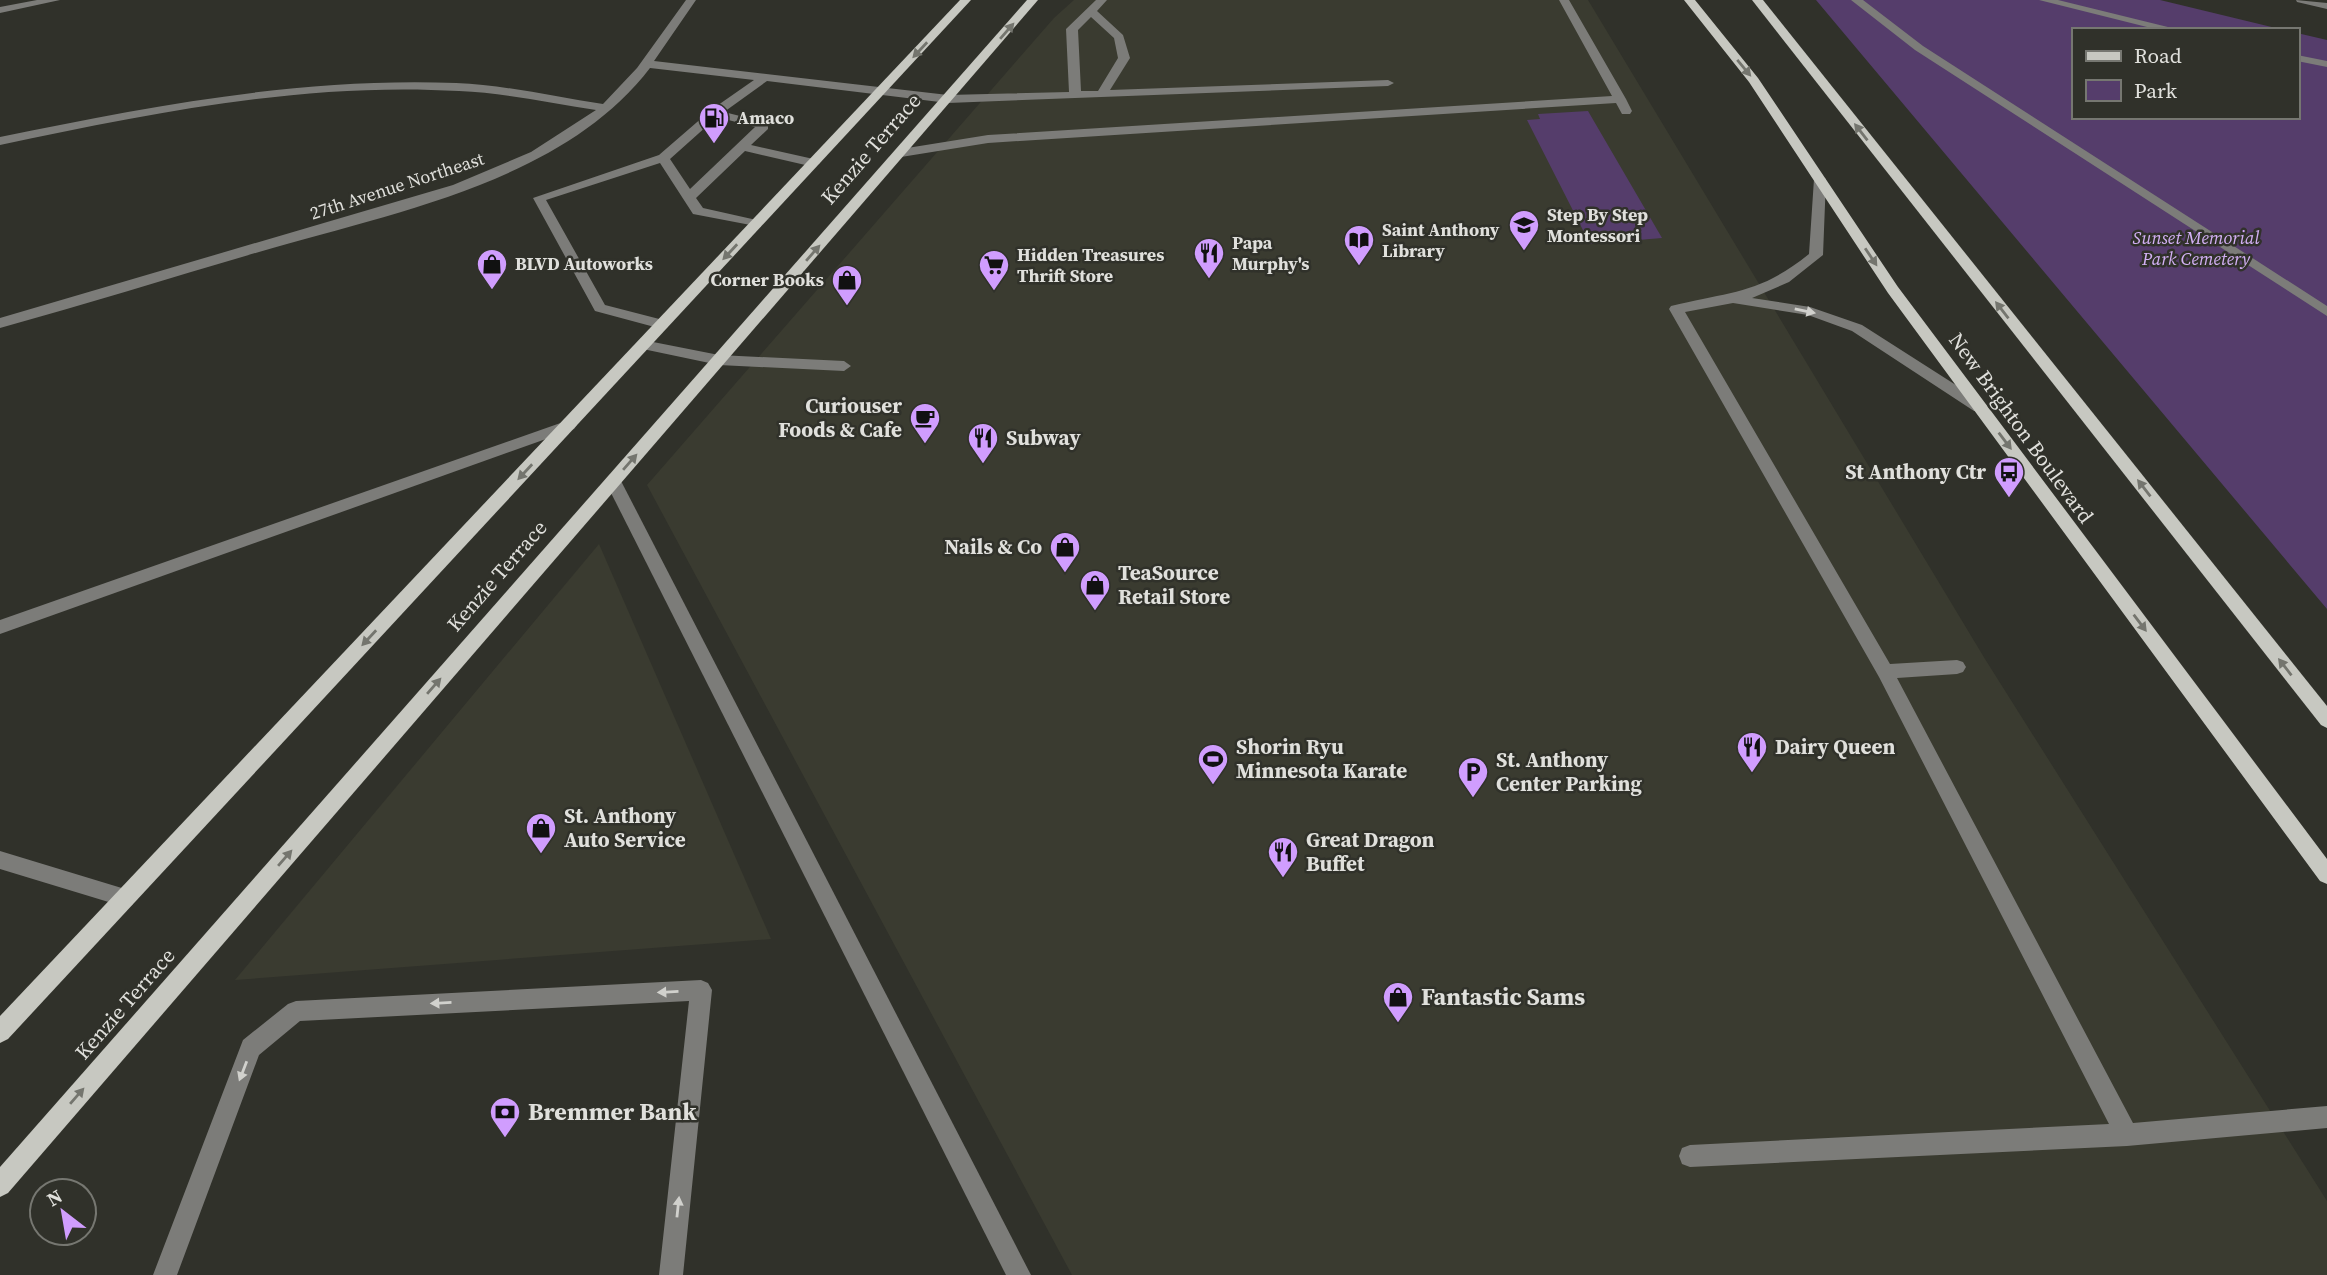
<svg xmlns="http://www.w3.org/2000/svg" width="2327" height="1275" font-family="'Source Serif 4',serif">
	<rect width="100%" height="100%" fill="#30312a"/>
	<g fill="#3a3b30">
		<path d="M1074 0H1588L1985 659 2327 1201V1275H1072L647 485 1054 18Z"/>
		<path d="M599 544 771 939 235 980Z"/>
	</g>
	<g fill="#553d6b">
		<path d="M1816 0H2160L2284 30H2073V117H2297V33L2327 40V609Z"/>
		<path d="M1588 111 1662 238 1590 244 1527 120 1540 119 1538 114Z"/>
	</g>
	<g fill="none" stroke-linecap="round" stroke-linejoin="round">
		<g fill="#7c7c79" fill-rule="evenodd">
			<path d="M37 0H60L0 13V7Z"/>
			<path d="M686 0H696L654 61 948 95 1069 92 1066 29 1096 0H1107L1097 11 1123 35 1130 58 1110 90 1388 80 1394 83 1388 86 948 103 767 81 724 112 768 123V129L751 145 818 160 820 163 814 167 745 151 696 198 703 208 761 221V227L693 214 660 163 546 200 605 305 667 321V327L662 329 595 311 533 198 659 155 711 110 754 80 650 68C562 183 390 213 259 252 173 277 87 304 0 328V318L453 185 531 152 596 110C550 103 505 93 459 91 304 82 151 113 0 145V137C151 106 302 77 456 83 506 85 555 97 603 104L637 68ZM1091 17 1114 38 1118 58 1098 91H1081L1078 30ZM717 117 755 127 690 189 670 159Z"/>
			<path d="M1559 0H1569L1626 99 1632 111 1630 114H1622L1616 103 988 143 901 157 895 153 901 149 988 135 1612 96Z"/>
			<path d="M1851 0H1863L1923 46 2327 306V316L1915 50Z"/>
			<path d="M2039 0H2058L2180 30H2159Z"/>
			<path d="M2296 0 2327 3V9L2297 2Z"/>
			<path d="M2297 55 2327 61V67L2297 61Z"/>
			<path d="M1820 175 1826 179 1823 255 1789 282 1752 298 1810 307 1862 325 1984 403 1987 407 1984 411H1974L1852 331 1808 315 1733 303 1685 312 1890 664 1957 660 1963 662 1966 667 1963 672 1957 674 1897 678 2133 1123 2327 1106V1128L2127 1146 1690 1167 1682 1164 1679 1156 1682 1148 1690 1145 2109 1124 1879 677 1669 309 1671 306C1730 291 1758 295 1809 254L1814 179Z"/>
			<path d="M643 340 719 355 844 361 851 366 844 371 719 365 638 348 636 345Z"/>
			<path d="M569 420 574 421 577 425 574 429 0 634V620Z"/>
			<path d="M613 475 621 481 1031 1275H1006L605 481Z"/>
			<path d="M0 851 125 889 132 891 135 898 132 905 125 907 0 869Z"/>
			<path d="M701 980 708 983 712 990 683 1275H659L689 1001 300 1021 259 1055 177 1275H153L243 1040 288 1004 296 1001Z"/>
		</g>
		<g fill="#c7c8c1" fill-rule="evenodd">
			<path d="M960 0H971L8 1039 0 1043V1016Z"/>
			<path d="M1027 0H1038L8 1193 0 1197V1167Z"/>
			<path d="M1684 0H1695L1758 78 1898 287 2327 859V884L2320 881 1888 293 1749 82Z"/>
			<path d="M1752 0H1763L2327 706V728L2321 725Z"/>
		</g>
	</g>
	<defs><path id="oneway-solid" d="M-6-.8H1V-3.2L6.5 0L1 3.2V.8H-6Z" transform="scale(1.75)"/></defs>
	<g fill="#74756e">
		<use href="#oneway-solid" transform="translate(1007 31) rotate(-49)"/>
		<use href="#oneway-solid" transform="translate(920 50) rotate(133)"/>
		<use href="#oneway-solid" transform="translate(1744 68) rotate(50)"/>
		<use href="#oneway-solid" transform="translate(1861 132) rotate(-128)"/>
		<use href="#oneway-solid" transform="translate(730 252) rotate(133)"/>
		<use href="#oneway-solid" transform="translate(813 253) rotate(-49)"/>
		<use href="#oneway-solid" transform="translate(1871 257) rotate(56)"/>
		<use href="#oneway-solid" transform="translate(2002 310) rotate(-128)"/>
		<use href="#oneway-solid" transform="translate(2005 441) rotate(53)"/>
		<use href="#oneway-solid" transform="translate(630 462) rotate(-49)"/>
		<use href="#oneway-solid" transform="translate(525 472) rotate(133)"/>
		<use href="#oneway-solid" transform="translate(2144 488) rotate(-128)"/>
		<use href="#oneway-solid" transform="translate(2140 623) rotate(53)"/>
		<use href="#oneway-solid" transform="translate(369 638) rotate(133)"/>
		<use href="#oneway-solid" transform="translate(2285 667) rotate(-128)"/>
		<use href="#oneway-solid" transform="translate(434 686) rotate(-49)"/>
		<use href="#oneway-solid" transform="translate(285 858) rotate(-49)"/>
		<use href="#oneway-solid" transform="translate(77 1096) rotate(-49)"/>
	</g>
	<g fill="#d1d1cd">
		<use href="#oneway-solid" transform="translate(1805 311) rotate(12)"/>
		<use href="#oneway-solid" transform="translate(668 992) rotate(177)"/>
		<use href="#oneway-solid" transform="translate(441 1003) rotate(177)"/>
		<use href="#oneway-solid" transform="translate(243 1071) rotate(111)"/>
		<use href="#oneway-solid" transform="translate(678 1207) rotate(-84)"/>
	</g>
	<defs>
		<g id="fuel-pin" transform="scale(1.575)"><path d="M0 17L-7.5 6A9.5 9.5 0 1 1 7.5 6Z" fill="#d09dfe" stroke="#30312a"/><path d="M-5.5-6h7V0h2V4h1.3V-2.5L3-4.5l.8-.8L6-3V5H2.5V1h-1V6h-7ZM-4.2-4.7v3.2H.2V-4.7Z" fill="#111"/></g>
		<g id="school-pin" transform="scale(1.575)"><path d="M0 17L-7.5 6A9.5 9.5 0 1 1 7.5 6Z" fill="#d09dfe" stroke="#30312a"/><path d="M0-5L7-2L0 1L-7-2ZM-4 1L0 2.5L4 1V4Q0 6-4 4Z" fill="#111"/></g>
		<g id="library-pin" transform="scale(1.575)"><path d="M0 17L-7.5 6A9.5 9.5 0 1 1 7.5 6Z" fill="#d09dfe" stroke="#30312a"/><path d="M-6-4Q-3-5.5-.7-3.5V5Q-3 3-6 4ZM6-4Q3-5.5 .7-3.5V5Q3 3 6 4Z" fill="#111"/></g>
		<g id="restaurant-pin" transform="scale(1.575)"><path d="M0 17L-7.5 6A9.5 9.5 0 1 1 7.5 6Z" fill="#d09dfe" stroke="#30312a"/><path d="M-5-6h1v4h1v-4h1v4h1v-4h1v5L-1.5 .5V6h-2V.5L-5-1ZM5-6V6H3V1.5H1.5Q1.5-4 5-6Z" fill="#111"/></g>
		<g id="shop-pin" transform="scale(1.575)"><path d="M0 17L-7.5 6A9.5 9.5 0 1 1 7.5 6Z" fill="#d09dfe" stroke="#30312a"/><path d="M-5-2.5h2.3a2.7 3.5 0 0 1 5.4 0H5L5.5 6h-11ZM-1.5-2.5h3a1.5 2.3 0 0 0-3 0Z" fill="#111"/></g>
		<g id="supermarket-pin" transform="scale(1.575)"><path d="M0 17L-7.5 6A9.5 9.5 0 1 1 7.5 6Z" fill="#d09dfe" stroke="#30312a"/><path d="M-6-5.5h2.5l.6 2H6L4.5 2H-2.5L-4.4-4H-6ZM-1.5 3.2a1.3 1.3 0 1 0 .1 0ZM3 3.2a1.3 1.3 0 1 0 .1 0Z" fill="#111"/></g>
		<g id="cafe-pin" transform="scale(1.575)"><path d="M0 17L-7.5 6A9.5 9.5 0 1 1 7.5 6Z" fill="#d09dfe" stroke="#30312a"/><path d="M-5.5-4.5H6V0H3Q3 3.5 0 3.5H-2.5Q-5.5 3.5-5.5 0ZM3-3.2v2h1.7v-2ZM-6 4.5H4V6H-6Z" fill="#111"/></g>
		<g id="bus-pin" transform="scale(1.575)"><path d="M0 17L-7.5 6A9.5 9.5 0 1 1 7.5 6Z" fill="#d09dfe" stroke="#30312a"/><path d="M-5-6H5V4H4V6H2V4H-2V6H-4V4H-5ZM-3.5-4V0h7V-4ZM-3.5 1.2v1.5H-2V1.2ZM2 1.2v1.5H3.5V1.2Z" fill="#111"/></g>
		<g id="stadium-pin" transform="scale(1.575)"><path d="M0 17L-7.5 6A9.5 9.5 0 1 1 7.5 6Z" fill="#d09dfe" stroke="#30312a"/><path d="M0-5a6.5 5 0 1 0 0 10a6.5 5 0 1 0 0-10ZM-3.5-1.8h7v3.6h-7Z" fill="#111"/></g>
		<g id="parking-pin" transform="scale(1.575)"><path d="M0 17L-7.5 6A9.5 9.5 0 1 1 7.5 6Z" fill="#d09dfe" stroke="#30312a"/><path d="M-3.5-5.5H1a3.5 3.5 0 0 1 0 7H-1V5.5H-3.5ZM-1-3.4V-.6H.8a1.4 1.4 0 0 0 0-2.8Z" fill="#111"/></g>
		<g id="bank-pin" transform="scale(1.575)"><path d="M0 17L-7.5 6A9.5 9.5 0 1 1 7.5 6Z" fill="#d09dfe" stroke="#30312a"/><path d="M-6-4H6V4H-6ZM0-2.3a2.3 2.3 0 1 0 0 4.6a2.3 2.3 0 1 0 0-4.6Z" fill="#111"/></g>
	</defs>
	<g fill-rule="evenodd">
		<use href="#fuel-pin" x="714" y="118"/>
		<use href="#school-pin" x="1524" y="225"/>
		<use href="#library-pin" x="1359" y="240"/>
		<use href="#restaurant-pin" x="1209" y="253"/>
		<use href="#shop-pin" x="492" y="264"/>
		<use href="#supermarket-pin" x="994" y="265"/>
		<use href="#shop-pin" x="847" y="280"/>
		<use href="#cafe-pin" x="925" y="418"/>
		<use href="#restaurant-pin" x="983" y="438"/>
		<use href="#bus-pin" x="2009" y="472"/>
		<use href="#shop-pin" x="1065" y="547"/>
		<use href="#shop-pin" x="1095" y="585"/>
		<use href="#restaurant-pin" x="1752" y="747"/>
		<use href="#stadium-pin" x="1213" y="759"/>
		<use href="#parking-pin" x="1473" y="772"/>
		<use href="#shop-pin" x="541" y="828"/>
		<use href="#restaurant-pin" x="1283" y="852"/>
		<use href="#shop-pin" x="1398" y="997"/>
		<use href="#bank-pin" x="505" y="1112"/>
	</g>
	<g text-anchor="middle" stroke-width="5" stroke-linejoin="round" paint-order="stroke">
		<g font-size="18" font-weight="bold" fill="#e0e0dc" stroke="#30312a" text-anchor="start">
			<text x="737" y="124">Amaco</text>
			<text x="1547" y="221">Step By Step<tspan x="1547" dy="21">Montessori</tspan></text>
			<text x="1382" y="236">Saint Anthony<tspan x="1382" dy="21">Library</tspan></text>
			<text x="1232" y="249">Papa<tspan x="1232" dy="21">Murphy's</tspan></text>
			<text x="1017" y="261">Hidden Treasures<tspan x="1017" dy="21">Thrift Store</tspan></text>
			<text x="515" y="270">BLVD Autoworks</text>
			<text x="824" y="286" text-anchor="end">Corner Books</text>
		</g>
		<g font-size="18" fill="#e0e0dc" stroke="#30312a">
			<text transform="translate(397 186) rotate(-18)" y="6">27th Avenue Northeast</text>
		</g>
		<g font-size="18" font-style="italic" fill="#d3b0f5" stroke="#30312a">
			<text x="2196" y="244">Sunset Memorial<tspan x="2196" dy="21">Park Cemetery</tspan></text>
		</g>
		<g font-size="21" fill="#e0e0dc" stroke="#30312a">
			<text transform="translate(871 149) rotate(-49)" y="7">Kenzie Terrace</text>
			<text transform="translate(2021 428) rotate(54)" y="7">New Brighton Boulevard</text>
			<text transform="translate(497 576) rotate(-49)" y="7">Kenzie Terrace</text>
			<text transform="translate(125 1004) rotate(-49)" y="7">Kenzie Terrace</text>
		</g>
		<g font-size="21" font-weight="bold" fill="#e0e0dc" stroke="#30312a" text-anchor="start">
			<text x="902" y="413" text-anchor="end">Curiouser<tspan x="902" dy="24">Foods &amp; Cafe</tspan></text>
			<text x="1006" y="445">Subway</text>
			<text x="1986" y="479" text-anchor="end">St Anthony Ctr</text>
			<text x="1042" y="554" text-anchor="end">Nails &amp; Co</text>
			<text x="1118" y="580">TeaSource<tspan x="1118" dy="24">Retail Store</tspan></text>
			<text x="1236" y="754">Shorin Ryu<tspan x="1236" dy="24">Minnesota Karate</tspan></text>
			<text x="1775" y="754">Dairy Queen</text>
			<text x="1496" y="767">St. Anthony<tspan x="1496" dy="24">Center Parking</tspan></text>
			<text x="564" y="823">St. Anthony<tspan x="564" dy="24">Auto Service</tspan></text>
			<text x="1306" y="847">Great Dragon<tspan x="1306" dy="24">Buffet</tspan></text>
		</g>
		<g font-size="24" font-weight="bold" fill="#e0e0dc" stroke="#30312a" text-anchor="start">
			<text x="1421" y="1005">Fantastic Sams</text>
			<text x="528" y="1120">Bremmer Bank</text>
		</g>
	</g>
	<rect x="2072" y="28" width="228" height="91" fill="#30312a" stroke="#767771" stroke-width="2"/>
	<rect x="2086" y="51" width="35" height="10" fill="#c7c8c1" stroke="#767771" stroke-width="2"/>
	<text x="2134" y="63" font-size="21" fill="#e0e0dc">Road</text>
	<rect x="2086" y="80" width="35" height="21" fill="#553d6b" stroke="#767771" stroke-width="2"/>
	<text x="2134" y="98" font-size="21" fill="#e0e0dc">Park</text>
	<g transform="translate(63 1212) rotate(329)"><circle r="33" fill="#30312a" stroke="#767771" stroke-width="2"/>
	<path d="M0-5L12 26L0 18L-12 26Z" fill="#d09dfe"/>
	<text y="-10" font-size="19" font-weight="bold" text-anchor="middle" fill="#e0e0dc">N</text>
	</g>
</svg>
